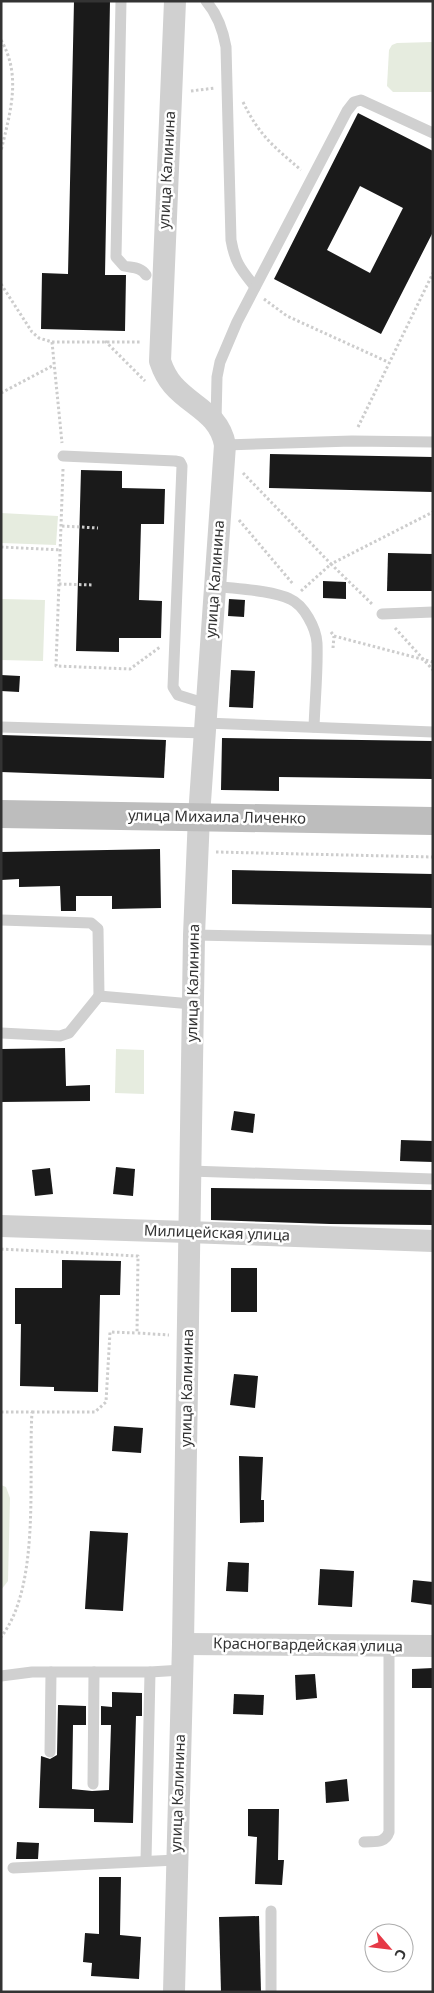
<svg xmlns="http://www.w3.org/2000/svg" width="434" height="1993" font-family="'Noto Sans',sans-serif">
	<rect width="100%" height="100%" fill="#fff"/>
	<g fill="#e6ecdf">
		<path d="M433 42V92H393L387 86 389 50 392 45 397 43Z"/>
		<path d="M1 513 58 516 56 545 1 543Z"/>
		<path d="M1 599 45 600 43 661 1 660Z"/>
		<path d="M116 1049 144 1050V1094L115 1093Z"/>
		<path d="M1 1485 6 1487 10 1498 8 1581 1 1590Z"/>
	</g>
	<g fill="#1a1a1a" fill-rule="evenodd">
		<path d="M74 1H110L105 275H126L125 331 41 329 42 273 68 274Z"/>
		<path d="M358 113 433 151V232L381 334 274 279ZM360 186 403 208 370 273 327 250Z"/>
		<path d="M270 454 433 457V492L269 488Z"/>
		<path d="M81 470 122 471V488L165 489 164 524H141L139 600 162 601 161 638H119V652L76 651Z"/>
		<path d="M388 553 433 554V591H387Z"/>
		<path d="M323 581 346 582V599L323 598Z"/>
		<path d="M229 599 245 600 244 617 228 616Z"/>
		<path d="M231 670 255 671 253 708 229 707Z"/>
		<path d="M1 675 20 676 19 692 1 691Z"/>
		<path d="M1 735 166 740 164 778 1 772Z"/>
		<path d="M222 738 433 741V779L279 777V791L221 790Z"/>
		<path d="M160 849 161 908 112 909V896H76V911H61L60 886 19 887V879L1 880V852Z"/>
		<path d="M232 870 433 874V908L232 904Z"/>
		<path d="M65 1048 66 1086 90 1085V1101L1 1102V1049Z"/>
		<path d="M234 1111 255 1114 253 1133 231 1130Z"/>
		<path d="M401 1140 433 1141V1162L400 1161Z"/>
		<path d="M116 1167 135 1169 133 1196 113 1194Z"/>
		<path d="M50 1168 53 1194 35 1196 32 1170Z"/>
		<path d="M211 1188 433 1190V1225L330 1224 211 1220Z"/>
		<path d="M62 1260 121 1261 120 1295H100L98 1392 54 1391V1387L20 1386 21 1324H15V1288H62Z"/>
		<rect x="231" y="1268" width="26" height="44"/>
		<path d="M234 1374 258 1376 255 1408 230 1405Z"/>
		<path d="M114 1426 143 1428 141 1453 112 1451Z"/>
		<path d="M239 1456 263 1457 261 1500H264V1522L240 1523Z"/>
		<path d="M90 1531 128 1533 123 1611 85 1609Z"/>
		<path d="M228 1562 249 1563 248 1592 226 1591Z"/>
		<path d="M320 1569 354 1571 352 1607 318 1605Z"/>
		<path d="M413 1580 433 1582V1605L411 1602Z"/>
		<path d="M433 1668V1688H412V1669Z"/>
		<path d="M315 1674 317 1698 296 1700 295 1675Z"/>
		<path d="M112 1692 142 1693V1716H136L133 1823 94 1822V1809L39 1808 41 1756 50 1759 57 1755 58 1705 86 1706V1725H73L72 1789 92 1791 109 1790 111 1725H101V1706L112 1707Z"/>
		<path d="M234 1694 264 1695 263 1715 233 1714Z"/>
		<path d="M347 1779 349 1801 326 1803 325 1782Z"/>
		<path d="M248 1809H279L278 1860H284L282 1885 255 1884 257 1837 248 1836Z"/>
		<path d="M17 1842 39 1843 38 1859H16Z"/>
		<path d="M99 1877H121L120 1935 141 1937 139 1979 91 1976 92 1963 83 1962 85 1933 99 1934Z"/>
		<path d="M259 1916 261 1992H221L219 1917Z"/>
	</g>
	<g fill="none" stroke-linecap="round" stroke-linejoin="round">
		<g stroke="#cdcdcd" stroke-width="3" stroke-dasharray="2.5 2.5" stroke-linecap="butt">
			<path d="M1 40C22 76 10 113 1 151"/>
			<path d="M191 91 215 88"/>
			<path d="M243 102C259 135 273 146 301 170"/>
			<path d="M1 284 32 332 39 338 52 342H141"/>
			<path d="M264 299 287 316 388 362"/>
			<path d="M105 341 145 381"/>
			<path d="M52 342 62 443"/>
			<path d="M1 393 54 365"/>
			<path d="M358 427 433 273"/>
			<path d="M63 469 56 666 130 669 160 647"/>
			<path d="M243 473 331 564 433 512"/>
			<path d="M239 520 293 584"/>
			<path d="M62 526 98 528"/>
			<path d="M1 547 61 550"/>
			<path d="M59 584 94 585"/>
			<path d="M301 591 331 564 373 605"/>
			<path d="M395 628 433 670"/>
			<path d="M331 632 334 636 433 662"/>
			<path d="M333 648 334 636"/>
			<path d="M216 852 433 857"/>
			<path d="M1 1249 138 1256 137 1333 169 1335"/>
			<path d="M1 1412H32C28 1476 41 1586 1 1637"/>
			<path d="M32 1412H95L106 1402 110 1332 137 1333"/>
		</g>
		<g stroke="#d0d0d0" stroke-width="11">
			<path d="M121 1 116 257 124 266C133 268 141 267 146 275"/>
			<path d="M206 1C218 15 223 30 226 47L231 240C235 263 241 269 255 287"/>
			<path d="M216 421 217 377 220 362 237 322 347 111 354 102 361 100 433 133"/>
			<path d="M225 445 352 441 433 442"/>
			<path d="M63 456 175 461 180 462 182 466 173 687 178 695 207 704"/>
			<path d="M214 586C236 589 271 590 290 599 304 605 316 628 317 643 318 670 315 699 314 727"/>
			<path d="M382 614 433 612"/>
			<path d="M206 723 433 732"/>
			<path d="M1 727 205 733"/>
			<path d="M1 920 91 923 98 929 99 996"/>
			<path d="M194 935 433 940"/>
			<path d="M1 1033 60 1036 69 1033 99 996 192 1004"/>
			<path d="M190 1171 433 1179"/>
			<path d="M1 1676 32 1672H150L182 1670"/>
			<path d="M50 1752 51 1672"/>
			<path d="M93 1784 94 1672"/>
			<path d="M364 1842C374 1841 385 1844 389 1832V1647"/>
			<path d="M146 1861 150 1672"/>
			<path d="M13 1868 176 1860"/>
			<path d="M271 1992V1911"/>
		</g>
		<g stroke="#d0d0d0" stroke-width="22">
			<path d="M1 1226 188 1232 433 1241"/>
			<path d="M183 1644 433 1646"/>
			<path d="M174 1992 183 1644 194 935 199 816 225 445C219 413 192 407 173 385 166 377 163 370 160 361L175 1"/>
		</g>
		<path stroke="#bdbdbd" stroke-width="28" d="M1 814 433 821"/>
	</g>
	<g text-anchor="middle" stroke-width="5" stroke-linejoin="round" paint-order="stroke">
		<g font-size="15" fill="#333" stroke="#fff">
			<text transform="translate(167 170) rotate(-87)" y="5">улица Калинина</text>
			<text transform="translate(215 579) rotate(-86)" y="5">улица Калинина</text>
			<text transform="translate(217 817) rotate(1)" y="5">улица Михаила Личенко</text>
			<text transform="translate(193 983) rotate(-89)" y="5">улица Калинина</text>
			<text transform="translate(217 1233) rotate(2)" y="5">Милицейская улица</text>
			<text transform="translate(187 1388) rotate(-89)" y="5">улица Калинина</text>
			<text transform="translate(308 1645) rotate(1)" y="5">Красногвардейская улица</text>
			<text transform="translate(178 1793) rotate(-88)" y="5">улица Калинина</text>
		</g>
	</g>
	<rect width="434" height="1993" fill="none" stroke="#333333" stroke-width="5"/>
	<g transform="translate(389 1948) rotate(118)"><circle r="24" fill="#ffffff" stroke="#adadad"/>
	<path d="M0-4L9 19L0 12L-9 19Z" fill="#e63946"/>
	<text y="-8" font-size="14" font-weight="bold" text-anchor="middle" fill="#333333">С</text>
	</g>
</svg>
